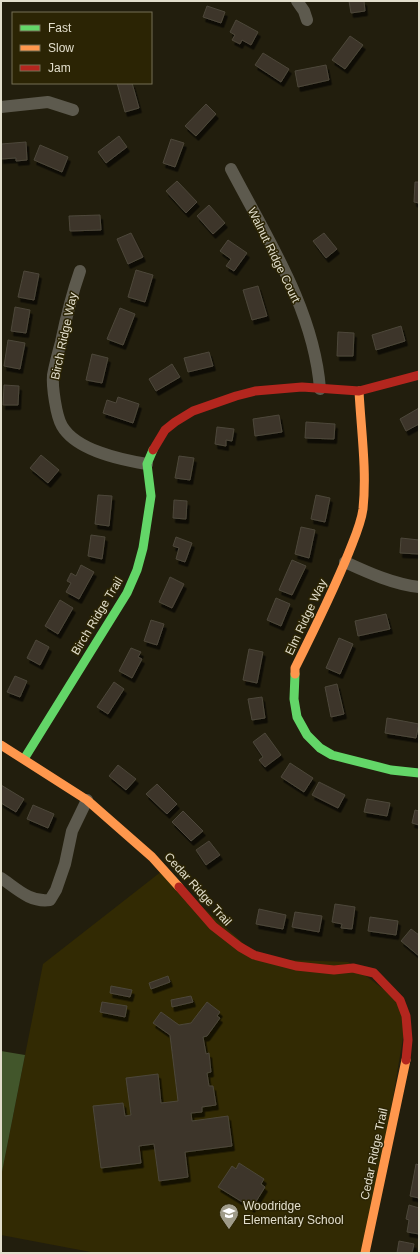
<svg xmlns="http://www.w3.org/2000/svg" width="420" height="1254" font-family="Helvetica,sans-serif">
	<defs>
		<filter id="shadow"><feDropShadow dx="2.5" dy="4.5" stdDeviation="0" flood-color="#0009"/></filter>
	</defs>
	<rect width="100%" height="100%" fill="#221e0d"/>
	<path fill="#322a03" d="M162 871 261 959 348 962 408 1008 367 1253H96L1 1235V1177L43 964Z"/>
	<path fill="#42562b" d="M1 1051 25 1055 1 1177Z"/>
	<g fill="#3c362a" stroke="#4d473a" filter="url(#shadow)">
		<path d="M349 1H364L365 11 351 13Z"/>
		<path d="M207 6 225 12 221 23 203 17Z"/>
		<path d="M236 20 258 32 251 45 242 40 240 44 232 40 235 35 230 32Z"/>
		<path d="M350 36 363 45 345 69 332 60Z"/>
		<path d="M263 53 289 69 281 82 255 65Z"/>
		<path d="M326 65 329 80 298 87 295 71Z"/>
		<path d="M117 83H132L139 108 125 112Z"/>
		<path d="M206 104 216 114 196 136 185 126Z"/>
		<path d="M119 136 127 147 106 163 98 152Z"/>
		<path d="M171 139 184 143 175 167 163 163Z"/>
		<path d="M26 142 27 160 16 161V158L1 159V144Z"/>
		<path d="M40 145 68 157 62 172 34 160Z"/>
		<path d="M177 181 197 202 186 213 166 191Z"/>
		<path d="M415 182H419V203L414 202Z"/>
		<path d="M209 205 225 223 213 234 197 216Z"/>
		<path d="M100 215 101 230 70 231 69 216Z"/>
		<path d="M131 233 143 257 128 264 117 239Z"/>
		<path d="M324 233 337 249 326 258 313 241Z"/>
		<path d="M228 240 247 253 234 271 226 266 231 259 220 251Z"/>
		<path d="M136 270 153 275 145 302 128 297Z"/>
		<path d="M24 271 39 274 34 300 18 297Z"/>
		<path d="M258 286 267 316 252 320 243 290Z"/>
		<path d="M15 307 30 310 26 333 11 331Z"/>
		<path d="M120 308 135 314 123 345 107 339Z"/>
		<path d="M401 326 405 341 376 350 372 335Z"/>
		<path d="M338 332 354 333 353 356H337Z"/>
		<path d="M8 340 25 343 20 369 4 366Z"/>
		<path d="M209 352 213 366 188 372 184 358Z"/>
		<path d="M92 354 108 358 102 383 86 380Z"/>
		<path d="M172 364 180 377 156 391 149 379Z"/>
		<path d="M4 385 19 386 18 405H3Z"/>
		<path d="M118 397 139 404 133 423 103 413 107 400 116 403Z"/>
		<path d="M419 408V424L406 431 400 419Z"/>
		<path d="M279 415 282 432 255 436 253 419Z"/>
		<path d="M306 422 335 424 334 439 305 438Z"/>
		<path d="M217 427 234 429 232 441 226 440V446L215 444Z"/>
		<path d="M41 455 59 470 48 483 30 468Z"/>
		<path d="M179 456 194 458 190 480 175 478Z"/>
		<path d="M98 495 112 496 109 526 95 524Z"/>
		<path d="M316 495 330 498 325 522 311 519Z"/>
		<path d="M174 500 187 501 186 519 173 518Z"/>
		<path d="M301 527 315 530 309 558 295 554Z"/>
		<path d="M91 535 105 537 102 559 88 556Z"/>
		<path d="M176 537 192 543 185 562 176 559 179 548 173 546Z"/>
		<path d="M401 538 419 540V554L400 553Z"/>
		<path d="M292 560 306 566 292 595 279 590Z"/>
		<path d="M81 565 94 572 79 599 66 592 71 583 67 581 71 573 76 576Z"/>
		<path d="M170 577 184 584 172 608 159 602Z"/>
		<path d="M276 598 290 604 281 626 267 620Z"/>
		<path d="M60 600 73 608 58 634 45 626Z"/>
		<path d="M386 614 390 629 358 636 355 621Z"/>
		<path d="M151 620 164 624 157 645 144 641Z"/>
		<path d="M339 638 353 644 340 674 326 668Z"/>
		<path d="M36 640 49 647 40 665 27 658Z"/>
		<path d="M131 648 141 652 138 657 142 659 132 678 119 671Z"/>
		<path d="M249 649 263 652 257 683 243 680Z"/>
		<path d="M15 676 27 681 20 697 7 692Z"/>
		<path d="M114 682 124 689 108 714 97 707Z"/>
		<path d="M337 684 344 714 331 717 325 687Z"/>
		<path d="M262 697 265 718 252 720 248 699Z"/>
		<path d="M387 718 419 724 416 738 385 733Z"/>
		<path d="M265 733 281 755 265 767 259 760 263 757 253 742Z"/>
		<path d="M290 763 313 778 304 792 281 777Z"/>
		<path d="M118 765 136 779 126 790 109 776Z"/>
		<path d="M319 782 345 795 338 808 312 795Z"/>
		<path d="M157 784 177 804 167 814 146 794Z"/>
		<path d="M1 785 24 799 16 812 1 803Z"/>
		<path d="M367 799 390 803 387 816 364 812Z"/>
		<path d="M33 805 54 814 48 828 27 819Z"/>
		<path d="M415 810 419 811V825L412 823Z"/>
		<path d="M183 811 203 831 191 841 172 822Z"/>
		<path d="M209 841 220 855 206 865 196 850Z"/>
		<path d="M335 904 355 907 352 929 341 928 342 924 332 922Z"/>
		<path d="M259 909 286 915 283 929 256 924Z"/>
		<path d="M295 912 322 916 319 932 292 927Z"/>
		<path d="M370 917 398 921 396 935 368 931Z"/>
		<path d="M411 929 419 935V956L401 941Z"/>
		<path d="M168 976 170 982 151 989 149 983Z"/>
		<path d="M111 986 132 990 130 997 110 993Z"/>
		<path d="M191 996 193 1002 172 1007 171 1000Z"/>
		<path d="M102 1002 127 1006 125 1017 100 1012Z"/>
		<path d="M207 1002 220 1012 217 1016 220 1018 207 1036 203 1037 206 1054 209 1053 211 1072 207 1073 209 1086H213L216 1105 202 1107V1112L191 1113 192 1121 228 1116 232 1146 185 1152 188 1177 159 1181 154 1144 139 1146 141 1163 101 1168 93 1106 123 1103 125 1116 131 1115 126 1078 158 1074 161 1103 178 1101 170 1035 153 1023 161 1012 179 1025 191 1023Z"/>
		<path d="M239 1163 264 1179 261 1184 265 1187 252 1208 218 1187 232 1166 236 1169Z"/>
		<path d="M416 1164 419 1165V1198L410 1196Z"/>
		<path d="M409 1205 419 1208V1234L407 1232 409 1220 406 1219Z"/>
		<path d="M399 1241 414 1244 412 1253H397Z"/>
	</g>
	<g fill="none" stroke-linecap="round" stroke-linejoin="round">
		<g stroke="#5d5a4e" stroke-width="12">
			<path d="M297 1 304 11 307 20"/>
			<path d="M1 107 48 102 73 110"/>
			<path d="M231 169C267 238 314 310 320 389"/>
			<path d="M80 271C72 294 66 318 61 342 58 353 55 364 53 375 52 386 56 416 62 426 76 450 121 460 147 464"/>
			<path d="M345 562C369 573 393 584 419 587"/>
			<path d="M1 878C16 888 30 903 50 900L56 890 65 864 72 831 87 800"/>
		</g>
		<g stroke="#63d668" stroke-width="9">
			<path d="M295 674 294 699 297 717 307 735 320 748 332 755 391 770 419 773"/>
			<path d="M24 759 127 593 137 570 143 548 151 496 147 464 153 450"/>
		</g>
		<g stroke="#ff974d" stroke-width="9">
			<path d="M295 674V668C314 630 333 592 349 552 354 539 361 524 363 509 367 470 361 430 359 391"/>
			<path d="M1 745 87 800 152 857 179 887"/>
			<path d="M365 1253 406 1060"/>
		</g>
		<g stroke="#b3261e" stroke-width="9">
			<path d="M153 450 165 430 175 422 193 411 236 396 255 391 302 387 359 391 419 375"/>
			<path d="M179 887 213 926 240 947 254 955 296 966 334 970 353 968 374 973 400 1000 406 1016 408 1040 406 1060"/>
		</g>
	</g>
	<defs>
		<g id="school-pin" transform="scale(1)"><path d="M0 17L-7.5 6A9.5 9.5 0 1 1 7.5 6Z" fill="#9f9b89" stroke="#2b2404"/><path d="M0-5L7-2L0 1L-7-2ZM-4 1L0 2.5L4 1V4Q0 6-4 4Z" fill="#fff"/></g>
	</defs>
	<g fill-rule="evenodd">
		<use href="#school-pin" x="229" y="1213"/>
	</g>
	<g text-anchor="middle" stroke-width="3" stroke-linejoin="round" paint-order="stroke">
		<g font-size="12" fill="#e2decc" stroke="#2b2404">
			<text transform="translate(274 255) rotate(64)" y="4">Walnut Ridge Court</text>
			<text transform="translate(64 336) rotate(-78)" y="4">Birch Ridge Way</text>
			<text transform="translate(97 616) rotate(-59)" y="4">Birch Ridge Trail</text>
			<text transform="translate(306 617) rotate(-65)" y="4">Elm Ridge Way</text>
			<text transform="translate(198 889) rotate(48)" y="4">Cedar Ridge Trail</text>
			<text transform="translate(374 1154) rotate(-78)" y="4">Cedar Ridge Trail</text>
		</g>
		<g font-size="12" fill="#e2decc" stroke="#2b2404" text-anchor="start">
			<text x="243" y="1210">Woodridge<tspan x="243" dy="14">Elementary School</tspan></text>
		</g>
	</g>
	<rect width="420" height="1254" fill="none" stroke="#e2decc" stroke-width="4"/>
	<rect x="12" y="12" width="140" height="72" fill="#2b2404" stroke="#746e54"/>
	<rect x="20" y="25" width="20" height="6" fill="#63d668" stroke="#746e54"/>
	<text x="48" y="32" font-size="12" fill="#e2decc">Fast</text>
	<rect x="20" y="45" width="20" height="6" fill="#ff974d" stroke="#746e54"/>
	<text x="48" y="52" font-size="12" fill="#e2decc">Slow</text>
	<rect x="20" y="65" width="20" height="6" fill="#b3261e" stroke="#746e54"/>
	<text x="48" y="72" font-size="12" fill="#e2decc">Jam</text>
</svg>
